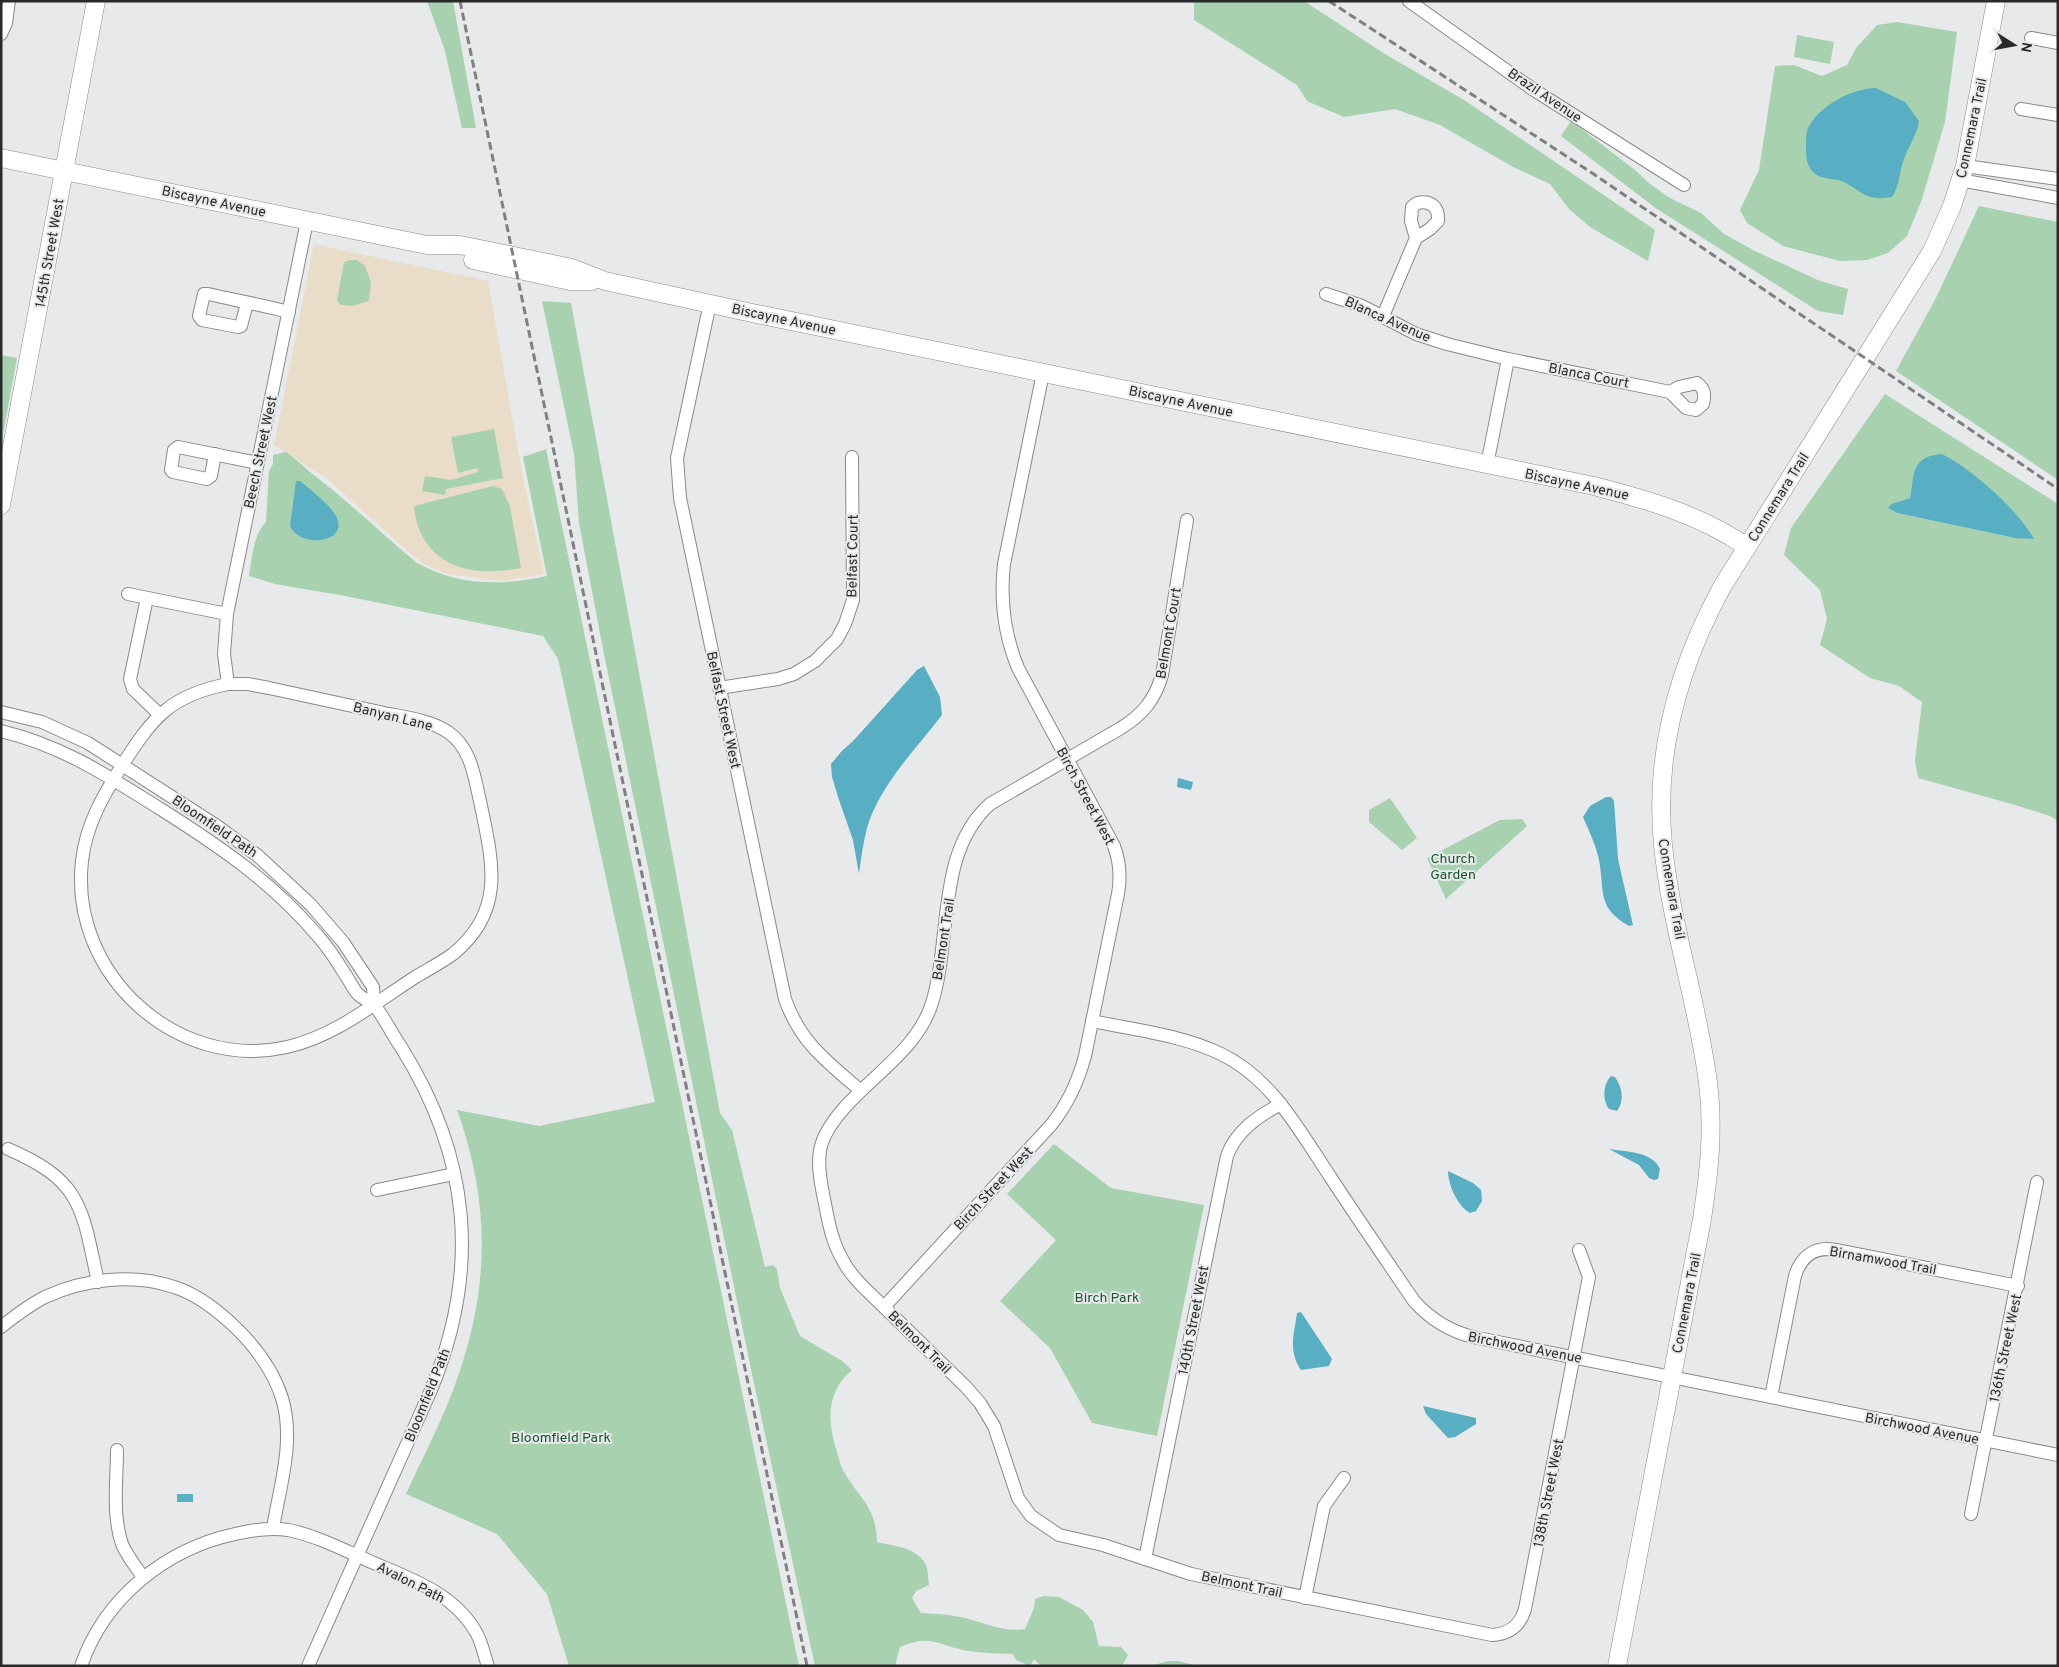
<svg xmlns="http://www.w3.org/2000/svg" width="2059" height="1667" font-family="Overpass,sans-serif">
	<rect width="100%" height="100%" fill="#e7e9eb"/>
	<path fill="#e9ddc9" d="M314 244 488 281 522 473 544 574 501 581 447 574 426 565 412 555 325 477 274 445Z"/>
	<g fill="#a8d1b0" fill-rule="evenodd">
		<path d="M427 1H453L476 128H462L445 51Z"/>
		<path d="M1194 1H1304L1385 54 1464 100 1655 230 1648 261 1590 227 1569 209 1550 184 1513 167 1440 125 1395 109 1344 117 1307 101 1297 85 1194 20Z"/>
		<path d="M1897 22 1957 32 1945 122 1921 202 1907 236 1888 253 1867 260 1840 261 1783 246 1747 223 1740 210 1759 170 1775 66 1794 65 1822 76 1847 65 1856 48 1877 25Z"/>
		<path d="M1797 35 1834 42 1830 64 1794 57Z"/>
		<path d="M1571 121 1635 170 1649 183 1668 197 1701 213 1724 234 1755 251 1820 281 1848 289 1843 315 1818 311 1657 209 1561 136Z"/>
		<path d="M1979 206 2058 222V480L1896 371 1936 298Z"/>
		<path d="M349 260H357L365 266 371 283 369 301 352 306 341 305 337 301 344 262Z"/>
		<path d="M542 301 571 303 720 1113 732 1130 765 1267 773 1265 777 1269 780 1288 800 1336 842 1361 852 1370C826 1392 827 1421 837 1452 839 1458 840 1465 843 1470 859 1499 876 1505 877 1542 894 1546 917 1547 926 1565 928 1570 928 1578 929 1585L916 1591 912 1598 921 1613C934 1614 947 1614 960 1617 982 1621 1002 1633 1025 1629L1034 1608 1035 1599 1044 1596 1059 1597 1083 1610 1093 1622 1099 1646 1121 1647 1128 1655 1122 1666H1041L1034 1659 1030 1666 1016 1660 1013 1654C998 1653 983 1653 969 1651 938 1646 933 1633 900 1647L895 1666H815L752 1374 603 649 579 523 574 454Z"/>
		<path d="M1 355 17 358 1 445Z"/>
		<path d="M1885 394 2058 504V821L2050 816 2015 805 1918 778 1915 761 1922 702 1899 686 1870 678 1820 645 1827 619 1820 590 1784 555 1791 528ZM1911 493 2015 538 1897 513 1888 508 1891 504 1910 498Z"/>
		<path d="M494 429 503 478 446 489 445 495 422 491 425 476 451 480 478 472 477 468 458 473 451 437Z"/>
		<path d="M546 449 799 1666H569L547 1594 497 1534 406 1494C423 1456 444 1418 457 1379 490 1287 490 1201 457 1110L539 1126 655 1102 558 659 543 636 345 596 275 584 249 576C252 559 253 535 266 522L269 471 273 464V455L286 452C295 458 302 465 310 472 347 500 381 533 417 563 459 586 501 586 547 576L523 457Z"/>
		<path d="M493 486 502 489 510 506 521 568C480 576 437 572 419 529 416 522 415 513 414 506Z"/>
		<path d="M1390 798 1417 838 1402 850 1369 822V810Z"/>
		<path d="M1522 819 1527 826 1446 899 1427 858 1500 820Z"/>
		<path d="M1054 1144 1111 1188 1204 1205 1157 1436 1092 1423 1050 1348 1000 1301 1056 1240 1007 1194Z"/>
		<path d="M1168 1661H1178L1198 1666H1157V1664Z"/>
	</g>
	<g fill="#58aec2">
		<path d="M1876 88 1905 102 1919 121C1917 135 1909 145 1904 159 1899 171 1900 186 1892 197 1867 201 1865 194 1846 183 1836 177 1821 181 1813 172 1806 164 1806 157 1806 147 1806 141 1806 133 1808 128 1820 105 1851 89 1876 88Z"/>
		<path d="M1942 454C1973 470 2017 509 2034 539L2015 538 1897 513 1888 508 1891 504 1910 498C1915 474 1910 457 1942 454Z"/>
		<path d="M296 481H300C311 490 329 504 336 516 350 543 300 549 290 526Z"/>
		<path d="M924 666 940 697 942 715C916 749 879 786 867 828 863 843 861 859 859 874L853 840 838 797 832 777 831 764 841 752 854 740 917 670Z"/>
		<path d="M1178 778 1193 782 1191 790 1177 787Z"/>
		<path d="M1606 797H1611L1614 801 1618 859 1633 925 1629 926C1596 907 1605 891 1599 860 1596 845 1589 831 1583 817L1590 806Z"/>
		<path d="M1611 1076 1615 1077C1622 1087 1625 1100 1617 1111L1609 1109C1602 1100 1603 1084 1611 1076Z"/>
		<path d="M1609 1149C1626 1152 1652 1151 1660 1169L1658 1179 1654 1180 1649 1178 1639 1165Z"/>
		<path d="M1448 1171 1473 1183 1481 1190 1482 1201 1476 1211 1470 1213C1457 1206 1448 1184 1448 1171Z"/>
		<path d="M1301 1312 1332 1359 1329 1366 1301 1370C1288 1350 1294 1335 1297 1313Z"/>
		<path d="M1423 1406 1476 1418V1424L1455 1437 1448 1438 1426 1414Z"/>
		<rect x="177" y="1494" width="16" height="8"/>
	</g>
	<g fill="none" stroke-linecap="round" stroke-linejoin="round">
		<g stroke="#87898b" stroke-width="14">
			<g id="street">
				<path d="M1409 1 1534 90 1684 185"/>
				<path d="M1 34 6 23 9 1"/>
				<path d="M2031 38 2058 43"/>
				<path d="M2021 109 2058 115"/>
				<path d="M1965 166 2058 179"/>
				<path d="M1960 180 2058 198"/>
				<path d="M1326 294 1362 306 1416 334 1447 344 1508 359 1670 392 1686 408 1696 410 1703 404C1705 395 1705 389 1697 383L1679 387 1670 392"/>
				<path d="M247 303 241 326 238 327 202 320 199 316 204 294H208C235 300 262 305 289 312"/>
				<path d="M710 303 677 458 680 498 785 999C800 1042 827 1062 860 1090"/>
				<path d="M1383 316 1416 238 1430 229 1438 221C1439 207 1431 200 1417 203L1412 207 1411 221 1416 238"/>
				<path d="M215 454 211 476 207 479 173 472 171 470 174 450 178 447 258 463"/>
				<path d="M1487 465 1508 359"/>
				<path d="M1187 520 1162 675C1155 700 1142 715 1121 728L990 804C936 852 952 938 932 1003 919 1046 876 1073 846 1106 816 1139 815 1156 824 1199 828 1219 831 1239 841 1257 851 1278 869 1292 885 1308 912 1334 939 1361 966 1387L980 1403 994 1426 1018 1498 1031 1516 1059 1535 1103 1545 1191 1574 1492 1635C1509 1634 1520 1626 1525 1609L1589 1277 1579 1250"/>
				<path d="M128 594 227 614"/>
				<path d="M147 598 130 679 133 689 159 714"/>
				<path d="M228 684H248L269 688C306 696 343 704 380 712 402 717 429 719 448 732 471 748 474 775 480 801 492 860 507 910 453 954 442 962 429 969 417 976 376 1002 336 1036 287 1047 177 1072 69 974 82 861 86 824 104 794 123 764 153 717 171 695 228 684Z"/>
				<path d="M228 684 224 654 227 614 307 221"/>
				<path d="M719 688 778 679 794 674 815 661 837 639 845 624 853 600 852 457"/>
				<path d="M1 712 42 722 88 743 217 826 257 855 311 905 343 942 373 987 374 1004"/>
				<path d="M1 731C63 746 106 775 159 808 219 846 271 881 317 935 327 946 335 958 343 971 348 978 352 987 357 993 362 999 370 1001 375 1006 385 1019 392 1034 401 1047 470 1157 481 1269 431 1390L308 1666"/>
				<path d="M1092 1021C1135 1030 1182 1035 1221 1054 1273 1079 1300 1132 1331 1178 1358 1219 1386 1260 1414 1301 1431 1320 1449 1331 1473 1337L2058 1455"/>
				<path d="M8 1149C83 1181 82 1209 98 1282"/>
				<path d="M377 1190 454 1174"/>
				<path d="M884 1307 1051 1125C1068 1104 1078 1082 1085 1056L1118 894C1121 877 1120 862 1114 846L1018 668C1004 634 1000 600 1004 564L1043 373"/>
				<path d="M1 1327C15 1316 29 1305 45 1297 84 1279 133 1273 174 1287 197 1294 217 1310 234 1326 255 1346 273 1370 282 1398 295 1441 280 1485 273 1528"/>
				<path d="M1771 1397 1795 1276C1801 1256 1815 1246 1836 1250L2018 1286"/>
				<path d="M117 1450C117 1480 112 1515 122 1544 127 1556 136 1567 143 1577"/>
				<path d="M1971 1514 2037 1182"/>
				<path d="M1145 1559 1227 1156C1236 1131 1258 1116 1281 1104"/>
				<path d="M1305 1598 1324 1506 1344 1478"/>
				<path d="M81 1666C105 1597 166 1549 235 1534 252 1530 270 1527 288 1530 318 1536 348 1552 376 1564 414 1580 456 1595 477 1634 482 1643 484 1655 488 1666"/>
			</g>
		</g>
		<g stroke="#87898b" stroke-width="19">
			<g id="secondary">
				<path d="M1 158 427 245H460L514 256 572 268 605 281 752 313 1594 486C1648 500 1701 515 1747 547"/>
				<path d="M473 260 570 281H592"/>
				<path d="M1 505 96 1"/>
				<path d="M1617 1666 1702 1219C1709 1174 1714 1129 1708 1083 1698 1003 1671 926 1663 845 1654 754 1679 666 1722 587L1932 251 1952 206 1965 166 1996 1"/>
			</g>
		</g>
		<use href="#street" stroke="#fff" stroke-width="12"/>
		<use href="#secondary" stroke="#fff" stroke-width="18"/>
		<g stroke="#7f8082" stroke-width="3" stroke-dasharray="8 4" stroke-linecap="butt">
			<path d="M460 1 807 1666"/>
			<path d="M1329 1 1595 175 2058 489"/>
		</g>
	</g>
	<g text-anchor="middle" stroke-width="4" stroke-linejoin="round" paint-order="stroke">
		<g font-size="14" fill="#292a2b" stroke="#e7e9eb">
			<text transform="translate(1545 95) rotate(34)" y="5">Brazil Avenue</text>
			<text transform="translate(1971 128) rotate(-78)" y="5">Connemara Trail</text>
			<text transform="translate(214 201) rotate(12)" y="5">Biscayne Avenue</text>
			<text transform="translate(49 253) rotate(-80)" y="5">145th Street West</text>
			<text transform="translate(784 319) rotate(12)" y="5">Biscayne Avenue</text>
			<text transform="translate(1388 319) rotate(24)" y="5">Blanca Avenue</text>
			<text transform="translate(1589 375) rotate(11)" y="5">Blanca Court</text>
			<text transform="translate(1181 401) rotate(12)" y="5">Biscayne Avenue</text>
			<text transform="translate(260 452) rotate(-78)" y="5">Beech Street West</text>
			<text transform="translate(1577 484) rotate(12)" y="5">Biscayne Avenue</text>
			<text transform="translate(1778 497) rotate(-58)" y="5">Connemara Trail</text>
			<text transform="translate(852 556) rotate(-89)" y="5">Belfast Court</text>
			<text transform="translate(1168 633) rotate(-80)" y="5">Belmont Court</text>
			<text transform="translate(724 710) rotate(78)" y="5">Belfast Street West</text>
			<text transform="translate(393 716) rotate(14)" y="5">Banyan Lane</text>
			<text transform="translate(1086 796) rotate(62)" y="5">Birch Street West</text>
			<text transform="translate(215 826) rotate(34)" y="5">Bloomfield Path</text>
			<text transform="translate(1672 889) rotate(80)" y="5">Connemara Trail</text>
			<text transform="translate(943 939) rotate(-81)" y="5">Belmont Trail</text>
			<text transform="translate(993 1188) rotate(-47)" y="5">Birch Street West</text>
			<text transform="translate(1883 1260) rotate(10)" y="5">Birnamwood Trail</text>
			<text transform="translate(1686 1303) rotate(-79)" y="5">Connemara Trail</text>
			<text transform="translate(1193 1320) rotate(-79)" y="5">140th Street West</text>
			<text transform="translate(920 1342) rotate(45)" y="5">Belmont Trail</text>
			<text transform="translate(1525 1347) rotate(11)" y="5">Birchwood Avenue</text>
			<text transform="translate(2005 1348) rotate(-78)" y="5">136th Street West</text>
			<text transform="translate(427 1395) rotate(-68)" y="5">Bloomfield Path</text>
			<text transform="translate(1922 1428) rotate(11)" y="5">Birchwood Avenue</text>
			<text transform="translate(1548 1493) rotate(-79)" y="5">138th Street West</text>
			<text transform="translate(411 1582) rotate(27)" y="5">Avalon Path</text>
			<text transform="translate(1242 1584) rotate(12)" y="5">Belmont Trail</text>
		</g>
		<g font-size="14" fill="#17562c" stroke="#e7e9eb">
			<text x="1453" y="863">Church<tspan x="1453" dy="16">Garden</tspan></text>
			<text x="1107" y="1302">Birch Park</text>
			<text x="561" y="1442">Bloomfield Park</text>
		</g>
	</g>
	<rect width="2059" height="1667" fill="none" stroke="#292a2b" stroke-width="5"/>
	<g transform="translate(2014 45) rotate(101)" stroke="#e7e9eb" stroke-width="4" paint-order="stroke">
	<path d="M0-4L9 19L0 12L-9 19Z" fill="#292a2b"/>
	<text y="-8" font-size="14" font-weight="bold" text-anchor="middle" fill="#292a2b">N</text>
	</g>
</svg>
